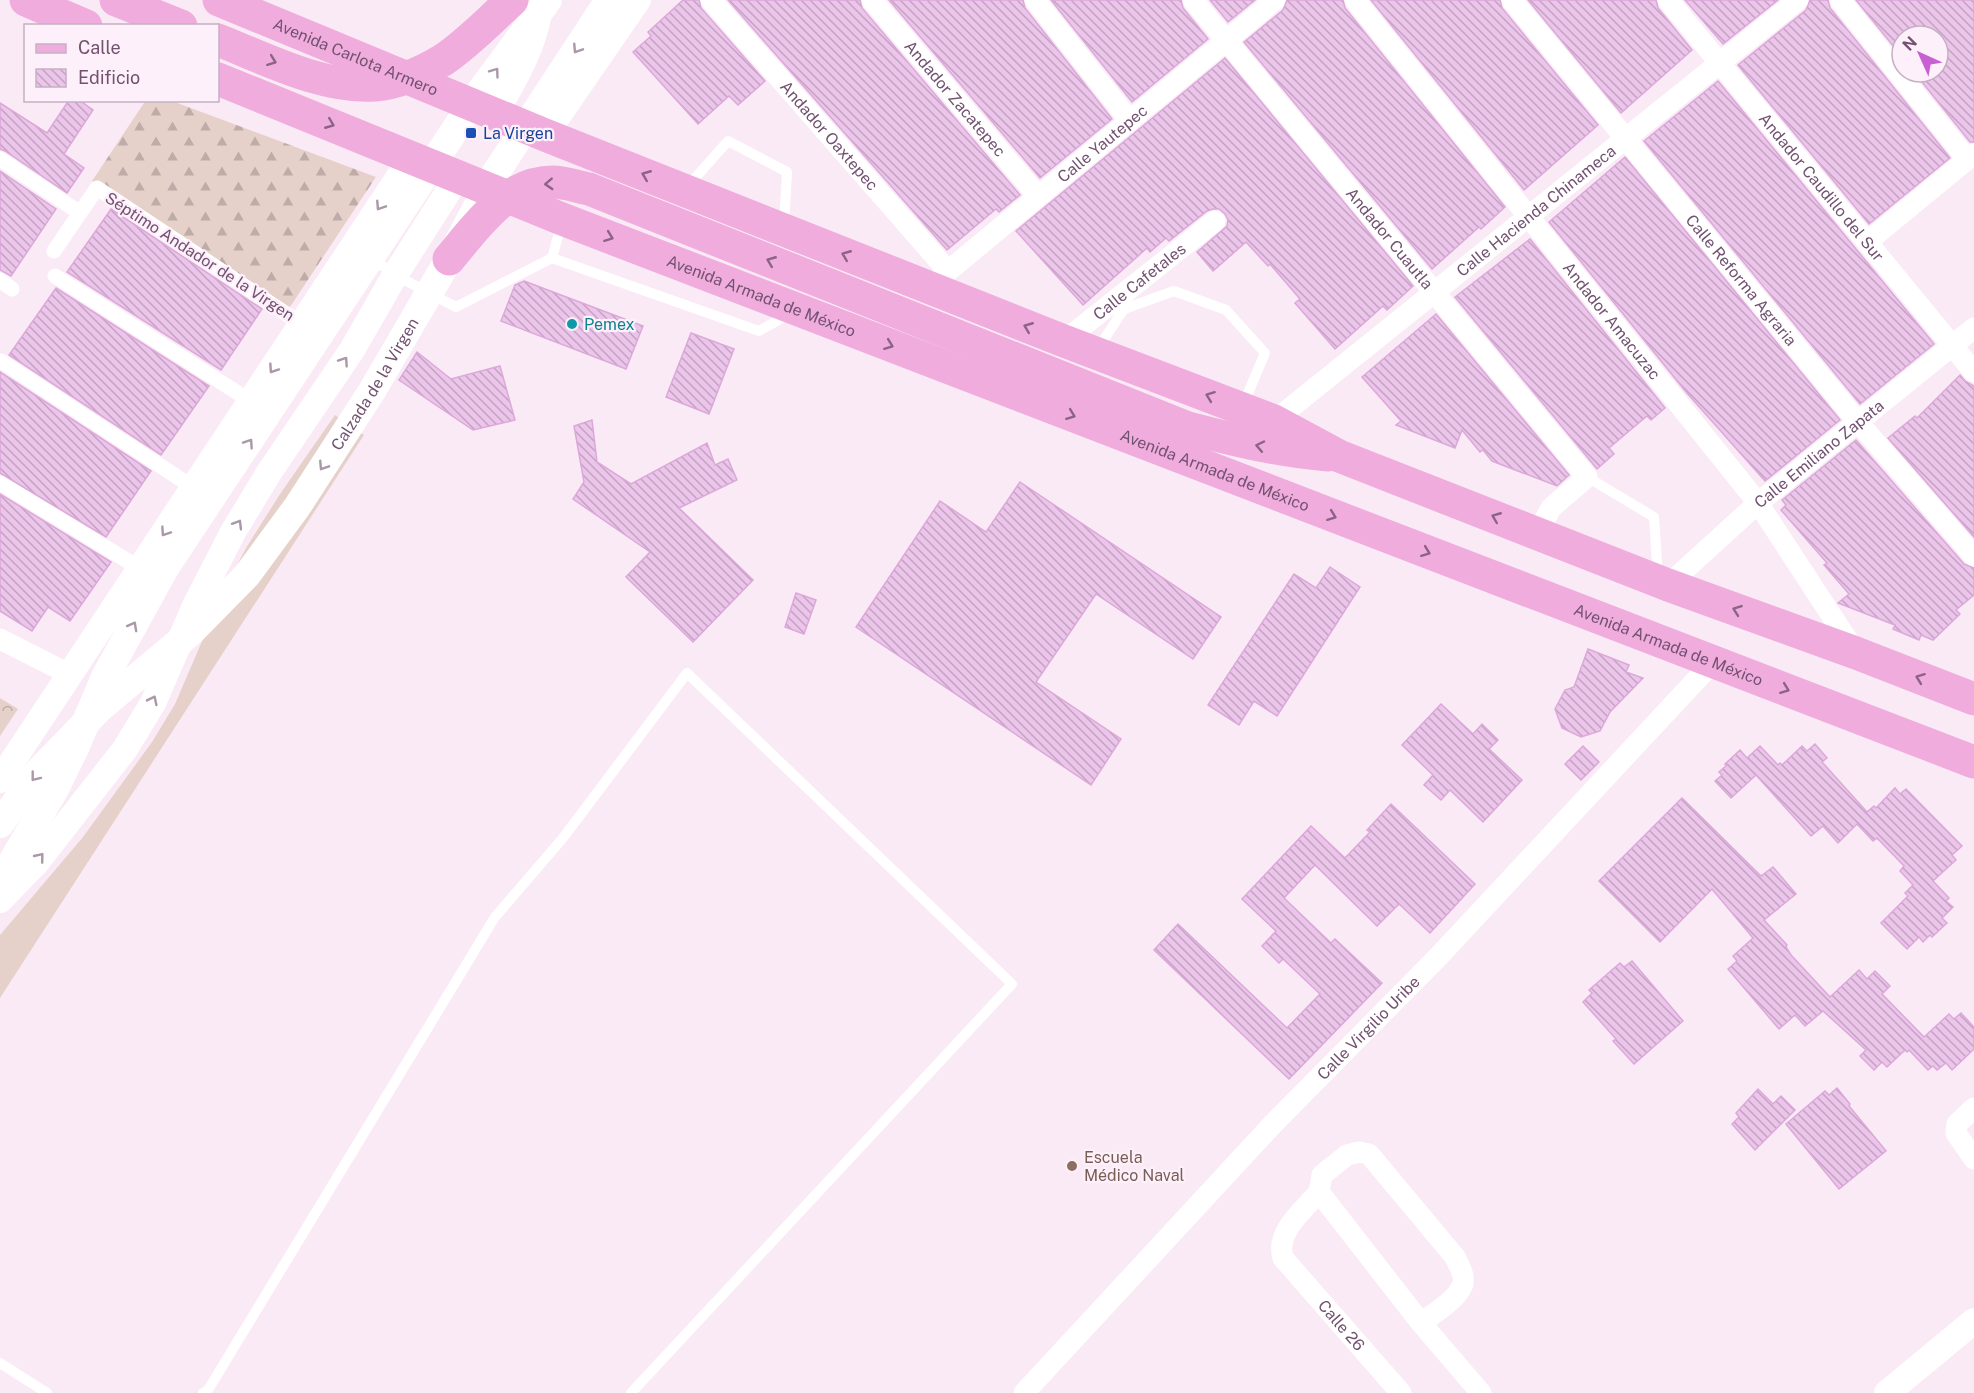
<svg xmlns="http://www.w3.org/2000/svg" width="1974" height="1393" font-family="'Public Sans',sans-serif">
	<defs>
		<pattern id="forest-firs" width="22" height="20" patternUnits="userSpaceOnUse" patternTransform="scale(1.5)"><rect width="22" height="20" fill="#e6d1ca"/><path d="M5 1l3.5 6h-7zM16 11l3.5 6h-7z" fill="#bfaca8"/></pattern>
		<pattern id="park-crowns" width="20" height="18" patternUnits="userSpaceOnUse" patternTransform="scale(1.5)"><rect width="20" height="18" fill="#e6d1ca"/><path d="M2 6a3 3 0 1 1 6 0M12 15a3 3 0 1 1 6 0" fill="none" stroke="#bfaca8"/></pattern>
		<pattern id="building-back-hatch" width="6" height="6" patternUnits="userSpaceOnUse" patternTransform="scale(1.5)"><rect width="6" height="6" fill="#ecc5ea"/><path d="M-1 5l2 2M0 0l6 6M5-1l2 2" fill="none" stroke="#c4a2c2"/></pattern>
	</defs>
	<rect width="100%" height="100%" fill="#faeaf6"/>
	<path fill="#e6d1ca" d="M335 415 364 435 0 998V935L83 837 152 742 175 704 224 590 246 548 280 494Z"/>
	<path fill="url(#forest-firs)" d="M146 100 172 101 376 177 288 310 92 181Z"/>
	<path fill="url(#park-crowns)" d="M0 698 18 709 0 736Z"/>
	<g fill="url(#building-back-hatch)" stroke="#dca8da" stroke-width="1.5">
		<path d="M683 0H699L701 8 765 81 738 105 729 96 698 124 633 52 651 36 648 32Z"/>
		<path d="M728 0H860L862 8 1020 195 999 212 996 209 947 250Z"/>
		<path d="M889 0H1023L1025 8 1112 119 1040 178Z"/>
		<path d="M1051 0H1181L1183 8 1208 39 1132 102Z"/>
		<path d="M1210 0H1255L1228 22Z"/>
		<path d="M1287 0H1343L1345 8 1505 207 1481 229 1479 227 1432 269 1244 42 1283 10Z"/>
		<path d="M1371 0H1500L1502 8 1598 125 1524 190Z"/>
		<path d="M1528 0H1656L1658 8 1692 50 1621 113Z"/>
		<path d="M1685 0H1778L1723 44Z"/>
		<path d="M1810 0H1828L1830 8 1950 158 1869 224 1738 65 1806 10Z"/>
		<path d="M1856 0H1974V142H1970L1914 72H1938V36H1902V57Z"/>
		<path d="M1225 58 1413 286 1387 310 1383 306 1335 349 1295 303 1300 299 1270 264 1268 266 1246 242 1213 271 1197 252 1227 226 1228 220 1225 214 1219 209H1213L1207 211 1169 241 1166 238 1150 252 1147 248 1083 305 1016 231Z"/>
		<path d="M1718 81 1934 344 1860 404 1644 141Z"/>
		<path d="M69 100H79L93 110 64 154 84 168 67 193 5 151 0 149V103L47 133Z"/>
		<path d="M1625 157 1840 420 1765 481 1686 392 1549 222Z"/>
		<path d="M0 171 56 209 11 276 0 270Z"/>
		<path d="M111 209 262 309 221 370 67 272Z"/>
		<path d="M1530 239 1665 408 1651 420 1647 416 1609 448 1614 454 1597 469 1455 297Z"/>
		<path d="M524 281 643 326 626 369 501 321 515 285Z"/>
		<path d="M56 288 209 386 161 455 9 355Z"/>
		<path d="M1436 314 1569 475 1557 486 1492 461 1483 450 1480 452 1462 430 1455 448 1396 425 1401 421 1362 377Z"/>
		<path d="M691 333 734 349 709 414 666 397Z"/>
		<path d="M417 352 451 379 500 366 515 420 473 430 399 380Z"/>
		<path d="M0 372 151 471 106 537 0 473Z"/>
		<path d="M1960 375 1965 381 1974 386V537L1888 438 1915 416 1917 418Z"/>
		<path d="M592 420 597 462 631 484 707 443 715 465 728 459 737 480 679 508 753 580 693 642 626 577 650 552 573 499 584 482 574 426Z"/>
		<path d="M1856 440 1964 564 1974 568V595L1956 610 1960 614 1933 640 1921 635 1919 640 1893 629 1895 625 1838 603 1849 594 1824 565 1827 563 1781 510 1786 505 1782 500Z"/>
		<path d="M1020 482 1221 617 1193 659 1096 594 1036 682 1121 739 1091 785 856 627 940 501 986 532Z"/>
		<path d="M0 494 111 562 70 621 48 607 32 631 0 611Z"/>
		<path d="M1330 567 1360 587 1277 716 1254 701 1239 725 1208 705 1294 574 1316 588Z"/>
		<path d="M796 593 816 600 804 634 785 627Z"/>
		<path d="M1588 649 1629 665 1626 672 1643 678 1610 712 1600 731 1581 737 1562 728 1555 709 1565 690 1574 687Z"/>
		<path d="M1441 704 1473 734 1482 724 1498 740 1489 749 1522 780 1483 822 1450 790 1441 800 1424 785 1433 775 1402 745Z"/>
		<path d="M1815 744 1827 758 1822 762 1867 812 1874 806 1876 808 1895 788 1900 794 1906 789 1962 846 1952 855 1956 860 1933 881 1949 898 1946 901 1953 907 1942 918 1947 923 1932 937 1930 935 1923 942 1919 937 1907 949 1881 923 1908 896 1905 893 1913 885 1900 871 1904 866 1877 838 1873 841 1857 824 1838 843 1823 826 1811 836 1756 775 1731 798 1715 781 1722 775 1719 772 1727 765 1725 764 1740 750 1747 758 1760 746 1778 765 1780 763 1782 765 1802 746 1807 751Z"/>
		<path d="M1583 746 1599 762 1581 780 1565 764Z"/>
		<path d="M1682 798 1761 876 1773 867 1796 894 1764 920 1787 945 1786 947 1791 955 1830 997 1859 970 1867 979 1875 971 1890 986 1882 994 1924 1037 1949 1014 1954 1019 1961 1013 1974 1027V1049L1952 1070 1946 1063 1937 1070 1933 1066 1928 1070 1909 1050 1907 1052 1905 1050 1887 1067 1882 1062 1874 1070 1860 1056 1866 1050 1823 1011 1805 1026 1795 1015 1779 1029 1728 969 1737 961 1733 956 1753 938 1712 889 1660 942 1599 881Z"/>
		<path d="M1391 804 1475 884 1430 933 1399 904 1377 926 1315 865 1284 898 1331 943 1335 939 1382 983 1289 1079 1154 950 1178 924 1287 1028 1320 994 1283 959 1279 963 1262 946 1276 931 1242 899 1311 826 1345 858 1370 832 1367 830Z"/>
		<path d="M1632 961 1683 1021 1634 1064 1613 1041 1616 1039 1583 1002 1592 993 1589 990 1620 963 1624 967Z"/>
		<path d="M1837 1088 1850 1104 1849 1106 1886 1151 1839 1189 1786 1124 1825 1091 1829 1095Z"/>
		<path d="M1758 1089 1773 1104 1781 1096 1795 1110 1755 1150 1732 1124 1739 1117 1736 1113Z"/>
	</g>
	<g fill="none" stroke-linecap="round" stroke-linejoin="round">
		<g stroke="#fff" stroke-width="10">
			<path d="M687 187 728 141 787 172 784 227"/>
			<path d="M562 222 552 258 759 331 791 313"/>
			<path d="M370 257 395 275 456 307 552 258"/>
			<path d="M1097 350 1124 309 1174 291 1226 310 1265 353 1243 405"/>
			<path d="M1587 477 1654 517 1658 578"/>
			<path d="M0 1363 47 1393"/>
			<path d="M203 1393 208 1390 495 917 563 838 687 673 1012 984 631 1393"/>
		</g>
		<g stroke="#fff" stroke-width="15">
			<path d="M0 159 80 213"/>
			<path d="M54 251 97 188 303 325"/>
			<path d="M55 276 252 402"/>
			<path d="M0 280 12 289"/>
			<path d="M1 361 194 488"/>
			<path d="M0 483 141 569"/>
		</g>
		<g stroke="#fff" stroke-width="21">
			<path id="s1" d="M711 0 948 271"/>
			<path id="s2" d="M872 0 1038 196"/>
			<path d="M1035 0 1130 121"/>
			<path id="s3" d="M1193 0 1587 477 1551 508 1537 534"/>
			<path id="s4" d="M1355 0 1758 503 1856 653"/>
			<path id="s5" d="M1512 0 1858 422 1974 556"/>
			<path id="s6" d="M1668 0 1974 372"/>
			<path d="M1840 0 1967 159"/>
			<path d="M1867 242 1974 154"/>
			<path id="s7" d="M929 287 1275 0"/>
			<path id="s8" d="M1064 341 1215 221"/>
			<path id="s9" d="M1274 421 1798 0"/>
			<path id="s10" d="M1668 585 1758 503 1974 328"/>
			<path d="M0 639 69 674"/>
			<path d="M1974 1108 1957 1124 1956 1133 1974 1159"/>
			<path id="s11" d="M1319 1192C1303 1211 1275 1232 1283 1258L1401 1393"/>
			<path d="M1421 1323C1434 1313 1457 1300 1463 1284 1465 1275 1459 1265 1455 1257L1369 1154 1359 1152 1347 1155 1322 1175 1319 1192 1421 1323 1481 1393"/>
			<path id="s12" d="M1024 1393 1273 1124 1439 956 1714 661"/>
		</g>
		<g stroke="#fff" stroke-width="26">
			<path d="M495 114C512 83 531 53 538 18"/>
			<path d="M545 135 638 0"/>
			<path d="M0 780 412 157"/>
			<path d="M0 900 36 863 125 749 153 703 195 606 233 532 270 471 352 350 395 275 458 176"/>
			<path d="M1887 1393 1974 1321"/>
		</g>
		<g stroke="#fff" stroke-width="28">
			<path id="s13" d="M0 824 37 773 100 708 191 632 247 575 297 507 372 391 449 259 493 177 609 0"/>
			<path d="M0 882 55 789 75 748 105 677 165 568 482 89 548 0"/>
		</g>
		<g stroke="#f0acdc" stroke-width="33">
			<path d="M26 0 86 26"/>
			<path d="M116 0 181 26"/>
			<path id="s14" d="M219 0 545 135 1064 341 1274 421 1339 456 1668 585 1856 653 1974 699"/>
			<path d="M218 40C264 58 323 89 375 85 398 83 423 72 443 60 468 43 490 20 512 0"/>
			<path id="s15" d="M218 79 562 219 1974 762"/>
			<path d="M449 259C476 227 506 182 553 182 565 182 578 187 589 189L1188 428C1234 440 1280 451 1328 455"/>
		</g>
	</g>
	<defs><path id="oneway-chevron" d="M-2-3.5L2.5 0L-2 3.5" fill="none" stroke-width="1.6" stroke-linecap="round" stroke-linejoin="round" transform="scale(1.5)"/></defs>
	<g stroke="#aa97aa">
		<use href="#oneway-chevron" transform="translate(577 49) rotate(123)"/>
		<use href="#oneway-chevron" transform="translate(495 72) rotate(-54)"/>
		<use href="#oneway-chevron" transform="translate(380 206) rotate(123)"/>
		<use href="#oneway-chevron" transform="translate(344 361) rotate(-56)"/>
		<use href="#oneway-chevron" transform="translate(273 369) rotate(124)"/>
		<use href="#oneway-chevron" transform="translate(249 443) rotate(-56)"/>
		<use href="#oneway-chevron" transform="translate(323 466) rotate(123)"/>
		<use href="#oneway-chevron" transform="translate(238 524) rotate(-59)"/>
		<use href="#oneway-chevron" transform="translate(165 532) rotate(124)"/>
		<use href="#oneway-chevron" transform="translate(133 626) rotate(-61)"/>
		<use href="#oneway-chevron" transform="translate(153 700) rotate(-64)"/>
		<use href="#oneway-chevron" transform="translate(35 777) rotate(128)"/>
		<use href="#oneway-chevron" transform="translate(40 857) rotate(-51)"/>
	</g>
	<g stroke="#8b6386">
		<use href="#oneway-chevron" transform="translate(272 61) rotate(21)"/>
		<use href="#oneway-chevron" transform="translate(330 124) rotate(22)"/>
		<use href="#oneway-chevron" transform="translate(646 175) rotate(-158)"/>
		<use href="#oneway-chevron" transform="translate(549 184) rotate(177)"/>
		<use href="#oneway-chevron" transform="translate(609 237) rotate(21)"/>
		<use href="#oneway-chevron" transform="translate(846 255) rotate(-158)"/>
		<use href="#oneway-chevron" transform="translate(771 261) rotate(-158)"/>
		<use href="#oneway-chevron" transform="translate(1028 327) rotate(-158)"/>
		<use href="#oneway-chevron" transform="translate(889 345) rotate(21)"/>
		<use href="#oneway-chevron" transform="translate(1210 396) rotate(-159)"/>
		<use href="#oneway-chevron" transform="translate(1071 415) rotate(21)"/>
		<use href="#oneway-chevron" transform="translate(1260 446) rotate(-168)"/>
		<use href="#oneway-chevron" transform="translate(1332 516) rotate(21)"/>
		<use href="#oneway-chevron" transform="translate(1496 517) rotate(-158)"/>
		<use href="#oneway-chevron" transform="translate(1426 552) rotate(21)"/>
		<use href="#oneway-chevron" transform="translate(1737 610) rotate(-160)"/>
		<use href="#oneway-chevron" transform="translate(1920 678) rotate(-159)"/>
		<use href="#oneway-chevron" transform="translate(1785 689) rotate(21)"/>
	</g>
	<rect fill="#1a4fb4" stroke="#fdf0fa" stroke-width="2" x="465" y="127" width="12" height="12" rx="3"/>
	<circle fill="#0f9aa8" stroke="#fdf0fa" stroke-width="2" cx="572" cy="324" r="6"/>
	<circle fill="#8d6e63" stroke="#fdf0fa" stroke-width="2" cx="1072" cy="1166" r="6"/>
	<g text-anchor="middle" stroke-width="4.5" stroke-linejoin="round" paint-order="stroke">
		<g font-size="16" fill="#725171" stroke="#fdf0fa">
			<text dy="6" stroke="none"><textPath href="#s14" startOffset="148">Avenida Carlota Armero</textPath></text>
			<text dy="6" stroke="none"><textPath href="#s2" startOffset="129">Andador Zacatepec</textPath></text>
			<text dy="6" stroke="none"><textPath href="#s1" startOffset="180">Andador Oaxtepec</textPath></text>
			<text dy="6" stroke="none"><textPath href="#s7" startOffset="225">Calle Yautepec</textPath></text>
			<text dy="6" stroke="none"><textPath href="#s6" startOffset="242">Andador Caudillo del Sur</textPath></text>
			<text dy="6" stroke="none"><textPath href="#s9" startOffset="336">Calle Hacienda Chinameca</textPath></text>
			<text dy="6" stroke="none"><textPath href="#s3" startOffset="309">Andador Cuautla</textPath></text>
			<text transform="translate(200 256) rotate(33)" y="6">Séptimo Andador de la Virgen</text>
			<text dy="6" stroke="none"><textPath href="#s5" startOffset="362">Calle Reforma Agraria</textPath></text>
			<text dy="6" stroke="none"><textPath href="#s8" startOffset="96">Calle Cafetales</textPath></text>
			<text dy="6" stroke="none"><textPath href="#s15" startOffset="585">Avenida Armada de México</textPath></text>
			<text dy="6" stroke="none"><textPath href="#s4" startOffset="411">Andador Amacuzac</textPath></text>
			<text dy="6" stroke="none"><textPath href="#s13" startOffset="582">Calzada de la Virgen</textPath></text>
			<text dy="6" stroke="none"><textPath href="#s10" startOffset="200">Calle Emiliano Zapata</textPath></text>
			<text dy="6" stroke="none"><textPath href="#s15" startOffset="1071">Avenida Armada de México</textPath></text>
			<text dy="6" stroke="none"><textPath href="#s15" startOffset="1557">Avenida Armada de México</textPath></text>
			<text dy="6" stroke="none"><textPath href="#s12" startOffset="502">Calle Virgilio Uribe</textPath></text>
			<text dy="6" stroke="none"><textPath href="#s11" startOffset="168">Calle 26</textPath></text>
		</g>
		<g font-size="16" fill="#164399" stroke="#fdf0fa" text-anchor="start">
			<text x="483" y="139">La Virgen</text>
		</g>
		<g font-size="16" fill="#0d838f" stroke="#fdf0fa" text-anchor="start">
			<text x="584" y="330">Pemex</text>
		</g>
		<g font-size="16" fill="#785e54" stroke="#fdf0fa" text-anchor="start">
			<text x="1084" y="1163">Escuela<tspan x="1084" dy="18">Médico Naval</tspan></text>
		</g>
	</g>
	<rect x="24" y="24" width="195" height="78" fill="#fdf0fa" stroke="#c5b0c3" stroke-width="1.5"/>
	<rect x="36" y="44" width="30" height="9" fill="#f0acdc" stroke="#c5b0c3" stroke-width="1.5"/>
	<text x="78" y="54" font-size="18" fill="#725171">Calle</text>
	<rect x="36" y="69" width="30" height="18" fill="url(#building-back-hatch)" stroke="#c5b0c3" stroke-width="1.5"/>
	<text x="78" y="84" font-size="18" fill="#725171">Edificio</text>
	<g transform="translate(1920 54) rotate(315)"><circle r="28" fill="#fdf0fa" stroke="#c5b0c3" stroke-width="1.5"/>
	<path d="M0-4.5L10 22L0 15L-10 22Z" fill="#c660d3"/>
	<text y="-9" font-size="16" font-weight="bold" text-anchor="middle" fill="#725171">N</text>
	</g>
</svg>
